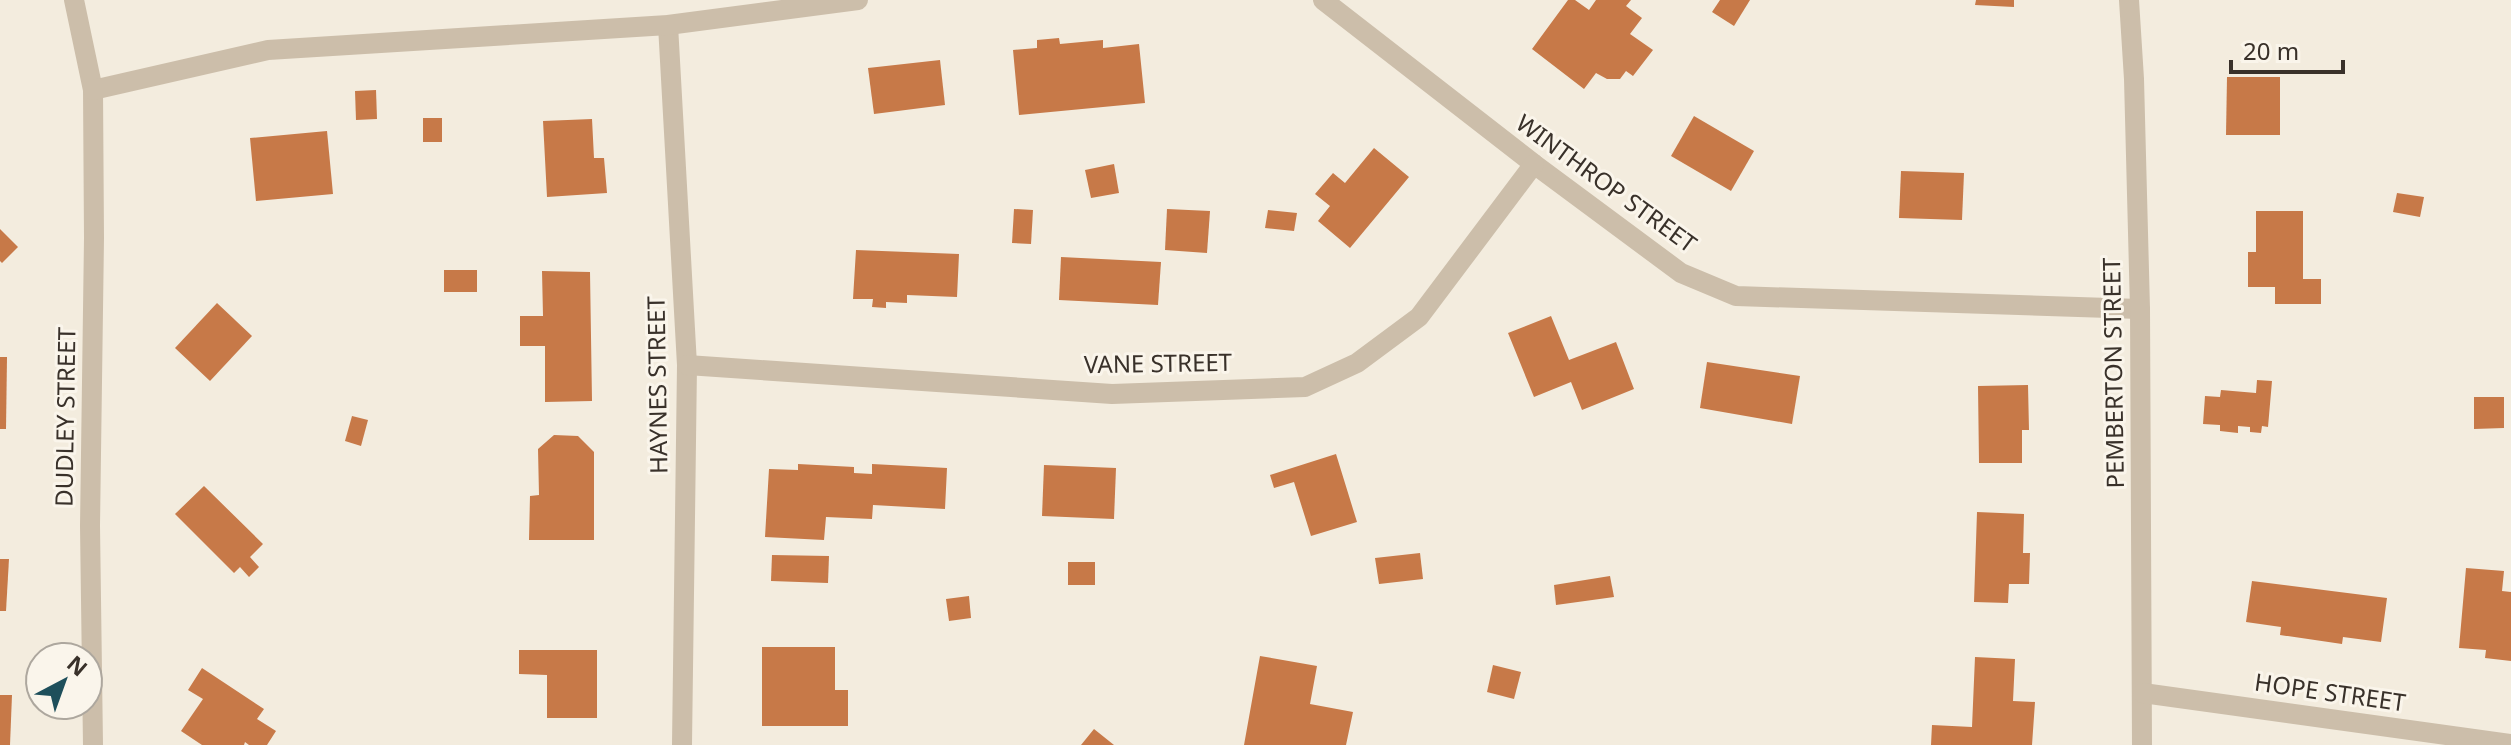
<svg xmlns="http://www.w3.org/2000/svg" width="2511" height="745" font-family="'Noto Sans',sans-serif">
	<rect width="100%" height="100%" fill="#f3ecde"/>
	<g fill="#c77948">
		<path d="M1568 0H1575L1589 10 1596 0H1631L1626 6 1642 18 1630 34 1653 50 1633 76 1626 71 1620 79H1607L1596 73 1584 89 1532 49Z"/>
		<path d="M1720 0H1750L1734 26 1712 12Z"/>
		<path d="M1976 0H2014V7L1975 5Z"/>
		<path d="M1059 38 1060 44 1103 40V48L1139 44 1145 103 1019 115 1013 50 1037 48V40Z"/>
		<path d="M940 60 945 105 874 114 868 68Z"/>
		<path d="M2227 77H2280V135H2226Z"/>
		<path d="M376 90 377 119 356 120 355 91Z"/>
		<path d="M1694 116 1754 151 1731 191 1671 156Z"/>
		<rect x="423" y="118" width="19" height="24"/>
		<path d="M592 119 594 158H604L607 193 547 197 543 121Z"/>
		<path d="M327 131 333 194 256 201 250 138Z"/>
		<path d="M1374 148 1409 177 1350 248 1318 221 1330 206 1315 194 1333 173 1345 183Z"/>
		<path d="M1114 164 1119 193 1091 198 1085 170Z"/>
		<path d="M1901 171 1964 173 1962 220 1899 218Z"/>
		<path d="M2397 193 2424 197 2420 217 2393 212Z"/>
		<path d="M1014 209 1033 210 1031 244 1012 243Z"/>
		<path d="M1167 209 1210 211 1207 253 1165 250Z"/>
		<path d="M1268 210 1297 213 1294 231 1265 228Z"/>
		<path d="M2256 211H2303V279H2321V304H2275V287H2248V252H2256Z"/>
		<path d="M0 229 18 247 2 263 0 261Z"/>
		<path d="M856 250 959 254 957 297 907 295V303L886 302V308L872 307 873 299H853Z"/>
		<path d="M1061 257 1161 262 1158 305 1059 300Z"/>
		<rect x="444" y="270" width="33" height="22"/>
		<path d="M542 271 590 272 592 401 545 402V346H520V316H543Z"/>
		<path d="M217 303 252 336 210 381 175 348Z"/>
		<path d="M1551 316 1569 360 1616 342 1634 389 1582 410 1571 382 1534 397 1508 333Z"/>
		<path d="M0 357H7L6 429H0Z"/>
		<path d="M1707 362 1800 376 1792 424 1700 408Z"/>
		<path d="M2257 380 2272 381 2268 427 2262 426 2261 433 2250 432V427L2238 426V433L2220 431V425L2203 424 2205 396 2220 397 2221 390 2256 393Z"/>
		<path d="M2028 385 2029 430H2022V463H1979L1978 386Z"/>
		<path d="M2474 397H2504V428L2474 429Z"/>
		<path d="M352 416 368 420 361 446 345 441Z"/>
		<path d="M554 435 578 436 594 452V540H529L530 496 539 495 538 449Z"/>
		<path d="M1336 454 1357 522 1311 536 1294 482 1274 488 1270 475Z"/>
		<path d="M798 464 854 467V473L872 474V464L947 468 945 509 873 505 872 519 826 517 824 540 765 537 769 469 798 470Z"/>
		<path d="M1044 465 1116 468 1114 519 1042 516Z"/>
		<path d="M204 486 263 544 250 557 259 567 249 577 240 567 234 573 175 514Z"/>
		<path d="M1977 512 2024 514 2023 553H2030L2029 584H2009L2008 603 1974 602Z"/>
		<path d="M1420 553 1423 579 1379 584 1375 558Z"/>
		<path d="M772 555 829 556 828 583 771 581Z"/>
		<path d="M0 559H9L6 611H0Z"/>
		<rect x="1068" y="562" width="27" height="23"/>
		<path d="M2466 568 2504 571 2502 591 2511 592V661L2485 658 2486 650 2459 648Z"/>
		<path d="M1610 576 1614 597 1556 605 1554 585Z"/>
		<path d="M2252 581 2387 598 2381 642 2343 637 2342 644 2280 635 2281 627 2246 622Z"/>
		<path d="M969 596 971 618 949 621 946 599Z"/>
		<path d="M762 647H835V690H848V726H762Z"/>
		<path d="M519 650H597V718H547V675L519 674Z"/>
		<path d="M1260 656 1317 666 1310 704 1353 712 1346 745H1244Z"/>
		<path d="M1975 657 2015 659 2013 701 2035 702 2032 745H1931L1932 725 1972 727Z"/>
		<path d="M1493 665 1521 672 1514 699 1487 692Z"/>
		<path d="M202 668 264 709 257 719 276 731 267 745H249L245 742 244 745H202L181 731 203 699 188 690Z"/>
		<path d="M0 695H12L10 745H0Z"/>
		<path d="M1094 729 1114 745H1081Z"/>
	</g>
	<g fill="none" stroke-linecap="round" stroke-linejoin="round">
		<g stroke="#ccbeaa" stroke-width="20">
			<path d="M74 0 93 90 94 238 90 526 93 745"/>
			<path d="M1323 0 1534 164 1681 273 1736 296 2140 309"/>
			<path d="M2129 0 2134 79 2140 309 2142 745"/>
			<path d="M668 25 687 365 682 745"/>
			<path d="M93 90 268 50 668 25 858 0"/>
			<path d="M687 365 1112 394 1305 387 1357 363 1419 317 1534 164"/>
			<path d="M2143 693 2511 744"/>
		</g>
	</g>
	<g text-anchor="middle" stroke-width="6" stroke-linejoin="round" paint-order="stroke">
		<g font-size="24" fill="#39312a" stroke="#faf5eb">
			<text transform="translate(1606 184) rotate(36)" y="8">WINTHROP STREET</text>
			<text transform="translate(1158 364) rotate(-1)" y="8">VANE STREET</text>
			<text transform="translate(2114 373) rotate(-91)" y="8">PEMBERTON STREET</text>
			<text transform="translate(658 385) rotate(-91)" y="8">HAYNES STREET</text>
			<text transform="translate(66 417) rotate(-89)" y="8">DUDLEY STREET</text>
			<text transform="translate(2330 693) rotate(8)" y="8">HOPE STREET</text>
		</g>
	</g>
	<g transform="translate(64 681) rotate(41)"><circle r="38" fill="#faf5eb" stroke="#ada79e" stroke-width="2"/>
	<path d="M0-6L14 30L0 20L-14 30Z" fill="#1e4f5b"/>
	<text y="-12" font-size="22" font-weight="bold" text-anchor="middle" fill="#39312a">N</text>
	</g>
	<path d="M2231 60v12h112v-12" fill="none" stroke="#39312a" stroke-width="4"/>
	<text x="2243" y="60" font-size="24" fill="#39312a" stroke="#faf5eb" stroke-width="6" paint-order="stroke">20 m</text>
</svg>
